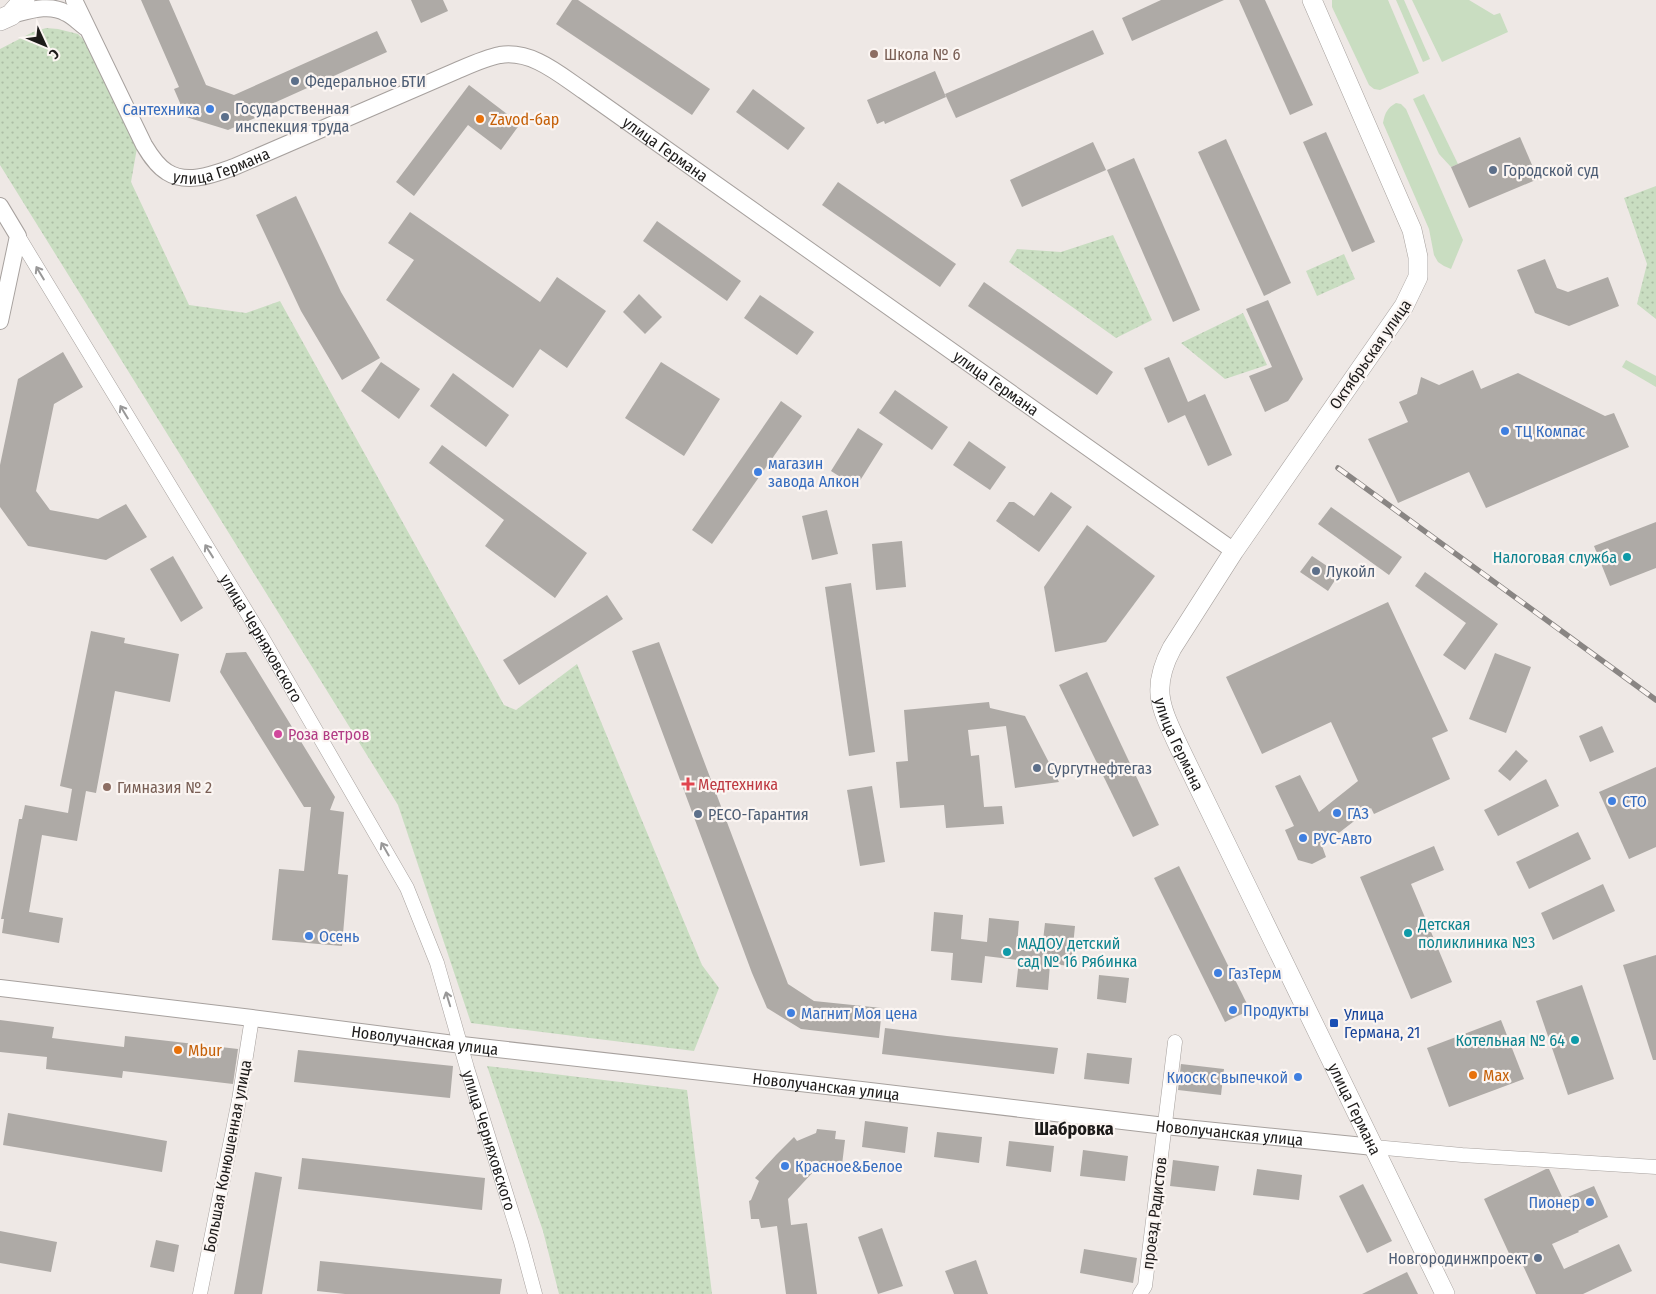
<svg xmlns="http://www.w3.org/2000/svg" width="1656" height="1294" font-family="'Fira Sans Condensed',sans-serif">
	<defs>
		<pattern id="park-dots" width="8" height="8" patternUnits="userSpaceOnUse" patternTransform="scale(1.25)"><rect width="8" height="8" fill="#c9ddc1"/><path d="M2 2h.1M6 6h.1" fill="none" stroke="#acbda5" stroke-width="1.8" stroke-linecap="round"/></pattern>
	</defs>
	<rect width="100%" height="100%" fill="#eee8e5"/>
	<g fill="#c9ddc1">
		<path d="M1332 0H1388L1419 73 1380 90 1374 89 1369 85 1332 7Z"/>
		<path d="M1396 0H1404L1430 59 1423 62Z"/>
		<path d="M1412 0H1469L1494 15 1500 13 1508 32 1442 62Z"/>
		<path d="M1424 94 1458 164 1451 167 1439 154 1413 99Z"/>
		<path d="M1396 103 1401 104 1406 109 1463 240 1451 269 1444 266 1438 262 1434 255 1429 229 1383 123C1385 113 1387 108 1396 103Z"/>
		<path d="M1626 360 1656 376V387L1622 367Z"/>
	</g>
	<g fill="url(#park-dots)">
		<path d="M46 28 58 29 78 34 90 46 137 148 131 182 189 305 246 313 280 301 504 705 516 710 577 664 702 965 719 988 694 1051 471 1023 398 805 0 165V49L33 32Z"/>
		<path d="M1656 186V319L1637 304 1647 264 1624 198Z"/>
		<path d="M1113 235 1152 320 1116 338 1009 262 1017 249 1061 252Z"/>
		<path d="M1344 254 1355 279 1317 296 1306 271Z"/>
		<path d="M1243 313 1267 365 1225 379 1181 343Z"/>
		<path d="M487 1066 687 1090 712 1294H559L543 1231Z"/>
	</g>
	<g fill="#aeaaa6">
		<path d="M141 0H169L206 85 234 95 377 31 387 52 252 113 255 118 228 130 186 117 174 89 179 87Z"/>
		<path d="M411 0H443L448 11 421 23Z"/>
		<path d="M572 0H578L710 89 692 115 556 24Z"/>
		<path d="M1161 0H1224L1132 41 1122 18Z"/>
		<path d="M1239 0H1265L1313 105 1290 115Z"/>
		<path d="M1093 30 1104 54 956 118 945 94Z"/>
		<path d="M935 71 946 97 885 124 884 121 877 124 867 100Z"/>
		<path d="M469 85 520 124 501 150 468 125 414 196 396 182Z"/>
		<path d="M753 89 805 128 788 150 736 112Z"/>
		<path d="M1326 132 1375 242 1352 252 1303 142Z"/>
		<path d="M1520 137 1538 179 1469 208 1451 167Z"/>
		<path d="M1226 139 1291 283 1264 296 1198 152Z"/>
		<path d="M1093 142 1106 170 1022 207 1010 180Z"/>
		<path d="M1134 158 1200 310 1173 322 1107 170Z"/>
		<path d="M838 182 956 264 940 287 822 205Z"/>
		<path d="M296 196 341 292 380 358 342 380 301 311 256 215Z"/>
		<path d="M410 212 540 302 557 277 606 311 567 368 540 349 513 388 386 300 414 260 388 243Z"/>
		<path d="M657 221 741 281 727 301 643 241Z"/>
		<path d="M1545 259 1557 288 1568 292 1608 277 1619 306 1569 326 1535 313 1517 270Z"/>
		<path d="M984 282 1113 372 1097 395 968 306Z"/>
		<path d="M639 294 662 317 645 334 623 312Z"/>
		<path d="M760 295 814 332 797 355 744 318Z"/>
		<path d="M1268 300 1303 379 1288 401 1265 412 1249 376 1272 367 1246 309Z"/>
		<path d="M63 352 83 387 54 404 36 491 50 510 98 519 126 504 147 537 106 560 28 546 0 507V465L18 379Z"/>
		<path d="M1169 357 1188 402 1205 394 1232 455 1208 466 1185 415 1168 423 1144 368Z"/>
		<path d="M381 362 420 389 399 419 361 391Z"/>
		<path d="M661 362 720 399 684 456 625 418Z"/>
		<path d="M1473 370 1481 389 1518 373 1605 416 1614 413 1629 447 1486 508 1469 472 1398 503 1368 439 1408 422 1399 402 1417 394 1421 377 1439 385Z"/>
		<path d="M453 373 509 415 486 447 430 406Z"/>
		<path d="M895 390 948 427 932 450 879 413Z"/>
		<path d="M781 401 802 416 712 544 692 530Z"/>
		<path d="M858 428 883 444 856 487 831 471Z"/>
		<path d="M969 441 1006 467 990 490 953 465Z"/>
		<path d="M442 445 587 553 555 598 485 546 504 520 429 463Z"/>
		<path d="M1051 492 1072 507 1039 552 996 521 1009 502H1014L1034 516Z"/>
		<path d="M1331 507 1402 557 1389 575 1318 524Z"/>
		<path d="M827 510 838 554 812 560 802 516Z"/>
		<path d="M1656 522V568L1610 586 1594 546Z"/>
		<path d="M1087 525 1155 576 1106 642 1055 652 1044 587Z"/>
		<path d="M902 541 906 587 876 590 872 544Z"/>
		<path d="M173 556 203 608 181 622 150 569Z"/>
		<path d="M1312 556 1339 574 1328 591 1300 572Z"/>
		<path d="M1425 572 1498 624 1465 670 1443 655 1466 623 1415 586Z"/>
		<path d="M851 583 875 752 849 756 825 587Z"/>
		<path d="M607 595 623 619 519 685 503 660Z"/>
		<path d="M1388 602 1448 731 1432 738 1450 779 1374 814 1371 808 1322 846 1326 857 1312 864 1298 860 1285 830 1294 826 1275 786 1300 775 1319 812 1358 781 1331 722 1262 754 1226 677Z"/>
		<path d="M91 631 125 638 124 643 179 654 170 702 115 691 96 793 86 791 77 841 42 835 29 912 63 918 59 943 2 933 4 919H1L19 819H22L25 805 68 813 72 789 60 786Z"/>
		<path d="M659 642 788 984 814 1001 882 1008 879 1038 801 1029 767 1008 752 973 632 651Z"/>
		<path d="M246 652 335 797 330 810 344 812 338 874 348 875 342 946 272 940 279 869 304 871 311 807H304L220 672 226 653Z"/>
		<path d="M1495 653 1531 667 1506 733 1469 719Z"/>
		<path d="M1087 672 1159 825 1133 837 1059 685Z"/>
		<path d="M989 702 990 708 1025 716 1059 782 1015 788 1006 726 968 730 971 756 979 755 984 807 1002 806 1004 824 946 828 944 805 900 808 896 762 908 761 904 710Z"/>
		<path d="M1602 726 1614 752 1590 762 1579 736Z"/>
		<path d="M1516 750 1528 761 1510 781 1498 771Z"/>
		<path d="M1656 767V847L1629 859 1599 792Z"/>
		<path d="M1546 779 1559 806 1498 836 1484 810Z"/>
		<path d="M872 786 885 862 860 866 847 790Z"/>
		<path d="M1578 832 1591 859 1529 889 1516 862Z"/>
		<path d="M1434 846 1444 870 1411 884 1452 982 1411 999 1360 877Z"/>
		<path d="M1179 866 1250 1010 1225 1022 1154 878Z"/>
		<path d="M1603 884 1615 911 1553 940 1541 913Z"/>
		<path d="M934 912 963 915 961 939 987 942 989 918 1019 921 1017 946 1042 949 1045 923 1075 926 1071 966 1050 964 1048 990 1016 987 1019 960 985 956 982 983 951 980 953 953 931 951Z"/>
		<path d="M1656 955V1060H1653L1623 965Z"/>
		<path d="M1099 975 1129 978 1126 1003 1097 999Z"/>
		<path d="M1582 985 1614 1079 1568 1095 1536 1001Z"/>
		<path d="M0 1020 54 1027 52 1038 124 1047 125 1036 238 1049 233 1084 123 1071 122 1078 46 1069 47 1057 0 1052Z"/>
		<path d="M1501 1020 1524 1079 1449 1107 1427 1048Z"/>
		<path d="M885 1028 947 1036 1058 1048 1054 1074 882 1054Z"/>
		<path d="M298 1050 453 1066 450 1098 294 1082Z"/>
		<path d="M1087 1053 1132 1058 1129 1084 1084 1079Z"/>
		<path d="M1181 1064 1224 1069 1221 1095 1178 1090Z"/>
		<path d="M8 1113 167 1141 162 1172 3 1145Z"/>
		<path d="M865 1121 908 1127 905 1153 862 1147Z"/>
		<path d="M817 1129 836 1131 835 1139 845 1140 841 1173 815 1170 788 1199 791 1225 807 1223 817 1294H786L777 1226 761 1228 759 1219H751L749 1201 751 1200 759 1181 755 1178 776 1155 794 1137 797 1141 816 1133Z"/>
		<path d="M937 1132 982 1137 979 1163 934 1157Z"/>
		<path d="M1009 1141 1054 1146 1051 1172 1006 1166Z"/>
		<path d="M1083 1150 1128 1156 1125 1181 1080 1176Z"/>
		<path d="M302 1158 485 1178 482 1210 298 1189Z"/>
		<path d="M1173 1160 1219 1166 1215 1191 1170 1186Z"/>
		<path d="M1257 1169 1302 1175 1299 1200 1253 1195Z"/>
		<path d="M1546 1169H1549L1563 1199 1594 1186 1608 1217 1578 1231 1579 1232 1552 1244 1564 1269 1619 1244 1632 1271 1583 1294H1536L1520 1259 1513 1262 1484 1199Z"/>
		<path d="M255 1172 282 1177 262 1294H234Z"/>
		<path d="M1363 1184 1392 1241 1367 1253 1339 1196Z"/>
		<path d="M882 1228 903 1286 878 1294 858 1237Z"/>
		<path d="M0 1231 57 1242 51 1272 0 1263Z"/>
		<path d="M156 1240 179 1245 174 1272 150 1267Z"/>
		<path d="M1084 1249 1137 1258 1133 1283 1080 1273Z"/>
		<path d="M976 1260 988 1294H954L945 1271Z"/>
		<path d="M320 1261 502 1279 500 1294H345L317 1291Z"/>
		<path d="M1407 1272 1418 1294H1362Z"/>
	</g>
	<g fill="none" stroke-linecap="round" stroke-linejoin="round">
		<g stroke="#a7a19e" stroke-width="15">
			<g id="minor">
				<path id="s1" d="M18 236 260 634 407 888 437 963 467 1068 521 1242 535 1294"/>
				<path d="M1374 1147 1462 1155 1656 1167"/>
				<path d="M200 1294 239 1100 252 1018"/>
				<path d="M1140 1294 1145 1286 1175 1042"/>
			</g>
		</g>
		<g stroke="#a7a19e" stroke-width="18">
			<g id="tertiary">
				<path id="s2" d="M74 0 144 145C150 155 157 166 167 172 187 185 214 174 234 167L456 71C470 65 485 58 500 55 532 50 559 74 584 91L1234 551"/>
				<path d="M11 15C28 11 49 3 66 13 73 16 79 23 85 27"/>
				<path d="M0 206 18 236 0 321"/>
				<path id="s3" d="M0 988 252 1018 462 1045 853 1089 1165 1126 1374 1147"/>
			</g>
		</g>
		<g stroke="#a7a19e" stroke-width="20">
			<g id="secondary">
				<path id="s4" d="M1312 0 1412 230 1418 257V277L1404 306 1234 551 1172 648C1150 689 1161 708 1179 747L1445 1294"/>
			</g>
		</g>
		<g stroke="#a7a19e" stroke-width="22">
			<path id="primary" d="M0 20 11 15 24 0"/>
		</g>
		<use href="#minor" stroke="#fff" stroke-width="14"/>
		<use href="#tertiary" stroke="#fff" stroke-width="16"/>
		<use href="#secondary" stroke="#fff" stroke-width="19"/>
		<use href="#primary" stroke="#fff" stroke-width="21"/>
		<g stroke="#898583" stroke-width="5.5">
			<path id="rail" d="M1338 468 1656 700"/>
		</g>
		<use href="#rail" stroke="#fbf5f2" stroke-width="4" stroke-dasharray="11" stroke-linecap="butt"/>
	</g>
	<defs><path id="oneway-shaft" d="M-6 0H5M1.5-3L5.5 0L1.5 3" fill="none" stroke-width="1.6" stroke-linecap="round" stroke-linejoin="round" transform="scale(1.25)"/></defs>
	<g stroke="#999898">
		<use href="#oneway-shaft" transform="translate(40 273) rotate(-121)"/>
		<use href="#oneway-shaft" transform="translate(124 412) rotate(-121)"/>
		<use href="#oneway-shaft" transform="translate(209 551) rotate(-122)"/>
		<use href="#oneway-shaft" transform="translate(385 849) rotate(-120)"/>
		<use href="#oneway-shaft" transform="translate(448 999) rotate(-107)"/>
	</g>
	<g fill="#8d6e63" stroke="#fbf5f2" stroke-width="2">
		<circle cx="874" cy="54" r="5"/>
		<circle cx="107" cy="787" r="5"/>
	</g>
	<g fill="#5c6f8a" stroke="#fbf5f2" stroke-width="2">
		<circle cx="295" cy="81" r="5"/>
		<circle cx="225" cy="117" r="5"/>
		<circle cx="1493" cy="170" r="5"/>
		<circle cx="1316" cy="571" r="5"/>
		<circle cx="1037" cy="768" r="5"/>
		<circle cx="698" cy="814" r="5"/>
		<circle cx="1538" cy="1258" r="5"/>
	</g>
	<g fill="#3f7fe0" stroke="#fbf5f2" stroke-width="2">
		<circle cx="210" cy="109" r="5"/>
		<circle cx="1505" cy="431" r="5"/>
		<circle cx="758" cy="472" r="5"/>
		<circle cx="1612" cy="801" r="5"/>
		<circle cx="1337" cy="813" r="5"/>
		<circle cx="1303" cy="838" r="5"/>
		<circle cx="309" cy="936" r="5"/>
		<circle cx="1218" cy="973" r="5"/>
		<circle cx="1233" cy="1010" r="5"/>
		<circle cx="791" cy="1013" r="5"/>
		<circle cx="1298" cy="1077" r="5"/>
		<circle cx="785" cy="1166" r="5"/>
		<circle cx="1590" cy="1202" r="5"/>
	</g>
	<g fill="#e8710a" stroke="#fbf5f2" stroke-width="2">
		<circle cx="480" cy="119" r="5"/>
		<circle cx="178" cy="1050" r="5"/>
		<circle cx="1473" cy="1075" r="5"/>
	</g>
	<g fill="#0f9aa8" stroke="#fbf5f2" stroke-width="2">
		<circle cx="1627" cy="557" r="5"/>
		<circle cx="1408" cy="933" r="5"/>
		<circle cx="1007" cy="952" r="5"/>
		<circle cx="1575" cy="1040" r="5"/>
	</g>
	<circle fill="#d1479c" stroke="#fbf5f2" stroke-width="2" cx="278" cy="734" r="5"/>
	<path fill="#e0444e" stroke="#fbf5f2" stroke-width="2" d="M685.5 776.5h5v5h5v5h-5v5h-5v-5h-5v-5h5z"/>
	<rect fill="#1a4fb4" stroke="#fbf5f2" stroke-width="2" x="1329" y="1018" width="10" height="10" rx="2.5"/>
	<g text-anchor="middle" stroke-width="4.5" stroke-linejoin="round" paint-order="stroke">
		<g font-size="16" fill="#785e54" stroke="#fbf5f2" text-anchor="start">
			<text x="884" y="60">Школа № 6</text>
			<text x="117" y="793">Гимназия № 2</text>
		</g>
		<g font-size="16" fill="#4e5e75" stroke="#fbf5f2" text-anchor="start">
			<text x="305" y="87">Федеральное БТИ</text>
			<text x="235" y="114">Государственная<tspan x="235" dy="18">инспекция труда</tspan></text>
			<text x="1503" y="176">Городской суд</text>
			<text x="1326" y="577">Лукойл</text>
			<text x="1047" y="774">Сургутнефтегаз</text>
			<text x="708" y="820">РЕСО-Гарантия</text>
			<text x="1528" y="1264" text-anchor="end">Новгородинжпроект</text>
		</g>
		<g font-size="16" fill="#366cbe" stroke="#fbf5f2" text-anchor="start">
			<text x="200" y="115" text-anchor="end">Сантехника</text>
			<text x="1515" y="437">ТЦ Компас</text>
			<text x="768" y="469">магазин<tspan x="768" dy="18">завода Алкон</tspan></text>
			<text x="1622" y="807">СТО</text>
			<text x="1347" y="819">ГАЗ</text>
			<text x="1313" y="844">РУС-Авто</text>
			<text x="319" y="942">Осень</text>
			<text x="1228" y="979">ГазТерм</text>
			<text x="1243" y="1016">Продукты</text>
			<text x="801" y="1019">Магнит Моя цена</text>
			<text x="1288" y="1083" text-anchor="end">Киоск с выпечкой</text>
			<text x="795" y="1172">Красное&amp;Белое</text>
			<text x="1580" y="1208" text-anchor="end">Пионер</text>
		</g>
		<g font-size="16" fill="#c56008" stroke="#fbf5f2" text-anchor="start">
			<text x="490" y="125">Zavod-бар</text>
			<text x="188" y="1056">Mbur</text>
			<text x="1483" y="1081">Max</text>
		</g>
		<g font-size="16" fill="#1d1b1a" stroke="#fbf5f2">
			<text dy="6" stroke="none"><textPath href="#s2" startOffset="749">улица Германа</textPath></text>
			<text dy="6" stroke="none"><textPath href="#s2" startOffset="254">улица Германа</textPath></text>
			<text transform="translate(1370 354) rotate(-55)" y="6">Октябрьская улица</text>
			<text dy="6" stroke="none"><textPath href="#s2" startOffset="1154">улица Германа</textPath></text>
			<text dy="6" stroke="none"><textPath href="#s1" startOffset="470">улица Черняховского</textPath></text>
			<text dy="6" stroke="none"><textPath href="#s4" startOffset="846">улица Германа</textPath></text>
			<text dy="6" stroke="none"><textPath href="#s3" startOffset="428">Новолучанская улица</textPath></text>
			<text dy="6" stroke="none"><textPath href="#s3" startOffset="832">Новолучанская улица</textPath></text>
			<text dy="6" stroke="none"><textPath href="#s4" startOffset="1251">улица Германа</textPath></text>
			<text dy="6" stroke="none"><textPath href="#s3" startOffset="1238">Новолучанская улица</textPath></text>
			<text dy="6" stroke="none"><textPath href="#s1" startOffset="1025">улица Черняховского</textPath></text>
			<text transform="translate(227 1156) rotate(-79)" y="6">Большая Конюшенная улица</text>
			<text transform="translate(1154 1213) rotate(-83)" y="6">проезд Радистов</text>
		</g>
		<g font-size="16" fill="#0d838f" stroke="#fbf5f2" text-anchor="end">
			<text x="1617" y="563">Налоговая служба</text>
			<text x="1418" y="930" text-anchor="start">Детская<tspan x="1418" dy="18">поликлиника №3</tspan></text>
			<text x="1017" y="949" text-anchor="start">МАДОУ детский<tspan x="1017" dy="18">сад № 16 Рябинка</tspan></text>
			<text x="1565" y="1046">Котельная № 64</text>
		</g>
		<g font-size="16" fill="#b23c85" stroke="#fbf5f2" text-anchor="start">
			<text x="288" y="740">Роза ветров</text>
		</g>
		<g font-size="16" fill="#be3a42" stroke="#fbf5f2" text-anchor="start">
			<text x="698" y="790">Медтехника</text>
		</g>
		<g font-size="16" fill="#164399" stroke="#fbf5f2" text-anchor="start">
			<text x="1344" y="1020">Улица<tspan x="1344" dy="18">Германа, 21</tspan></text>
		</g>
		<g font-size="18" font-weight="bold" fill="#1d1b1a" stroke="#fbf5f2">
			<text x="1074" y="1135">Шабровка</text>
		</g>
	</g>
	<g transform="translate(45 45) rotate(134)" stroke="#fbf5f2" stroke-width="4" paint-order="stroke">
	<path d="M0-4L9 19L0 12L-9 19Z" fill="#1d1b1a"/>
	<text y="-8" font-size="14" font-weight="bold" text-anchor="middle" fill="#1d1b1a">С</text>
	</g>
</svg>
